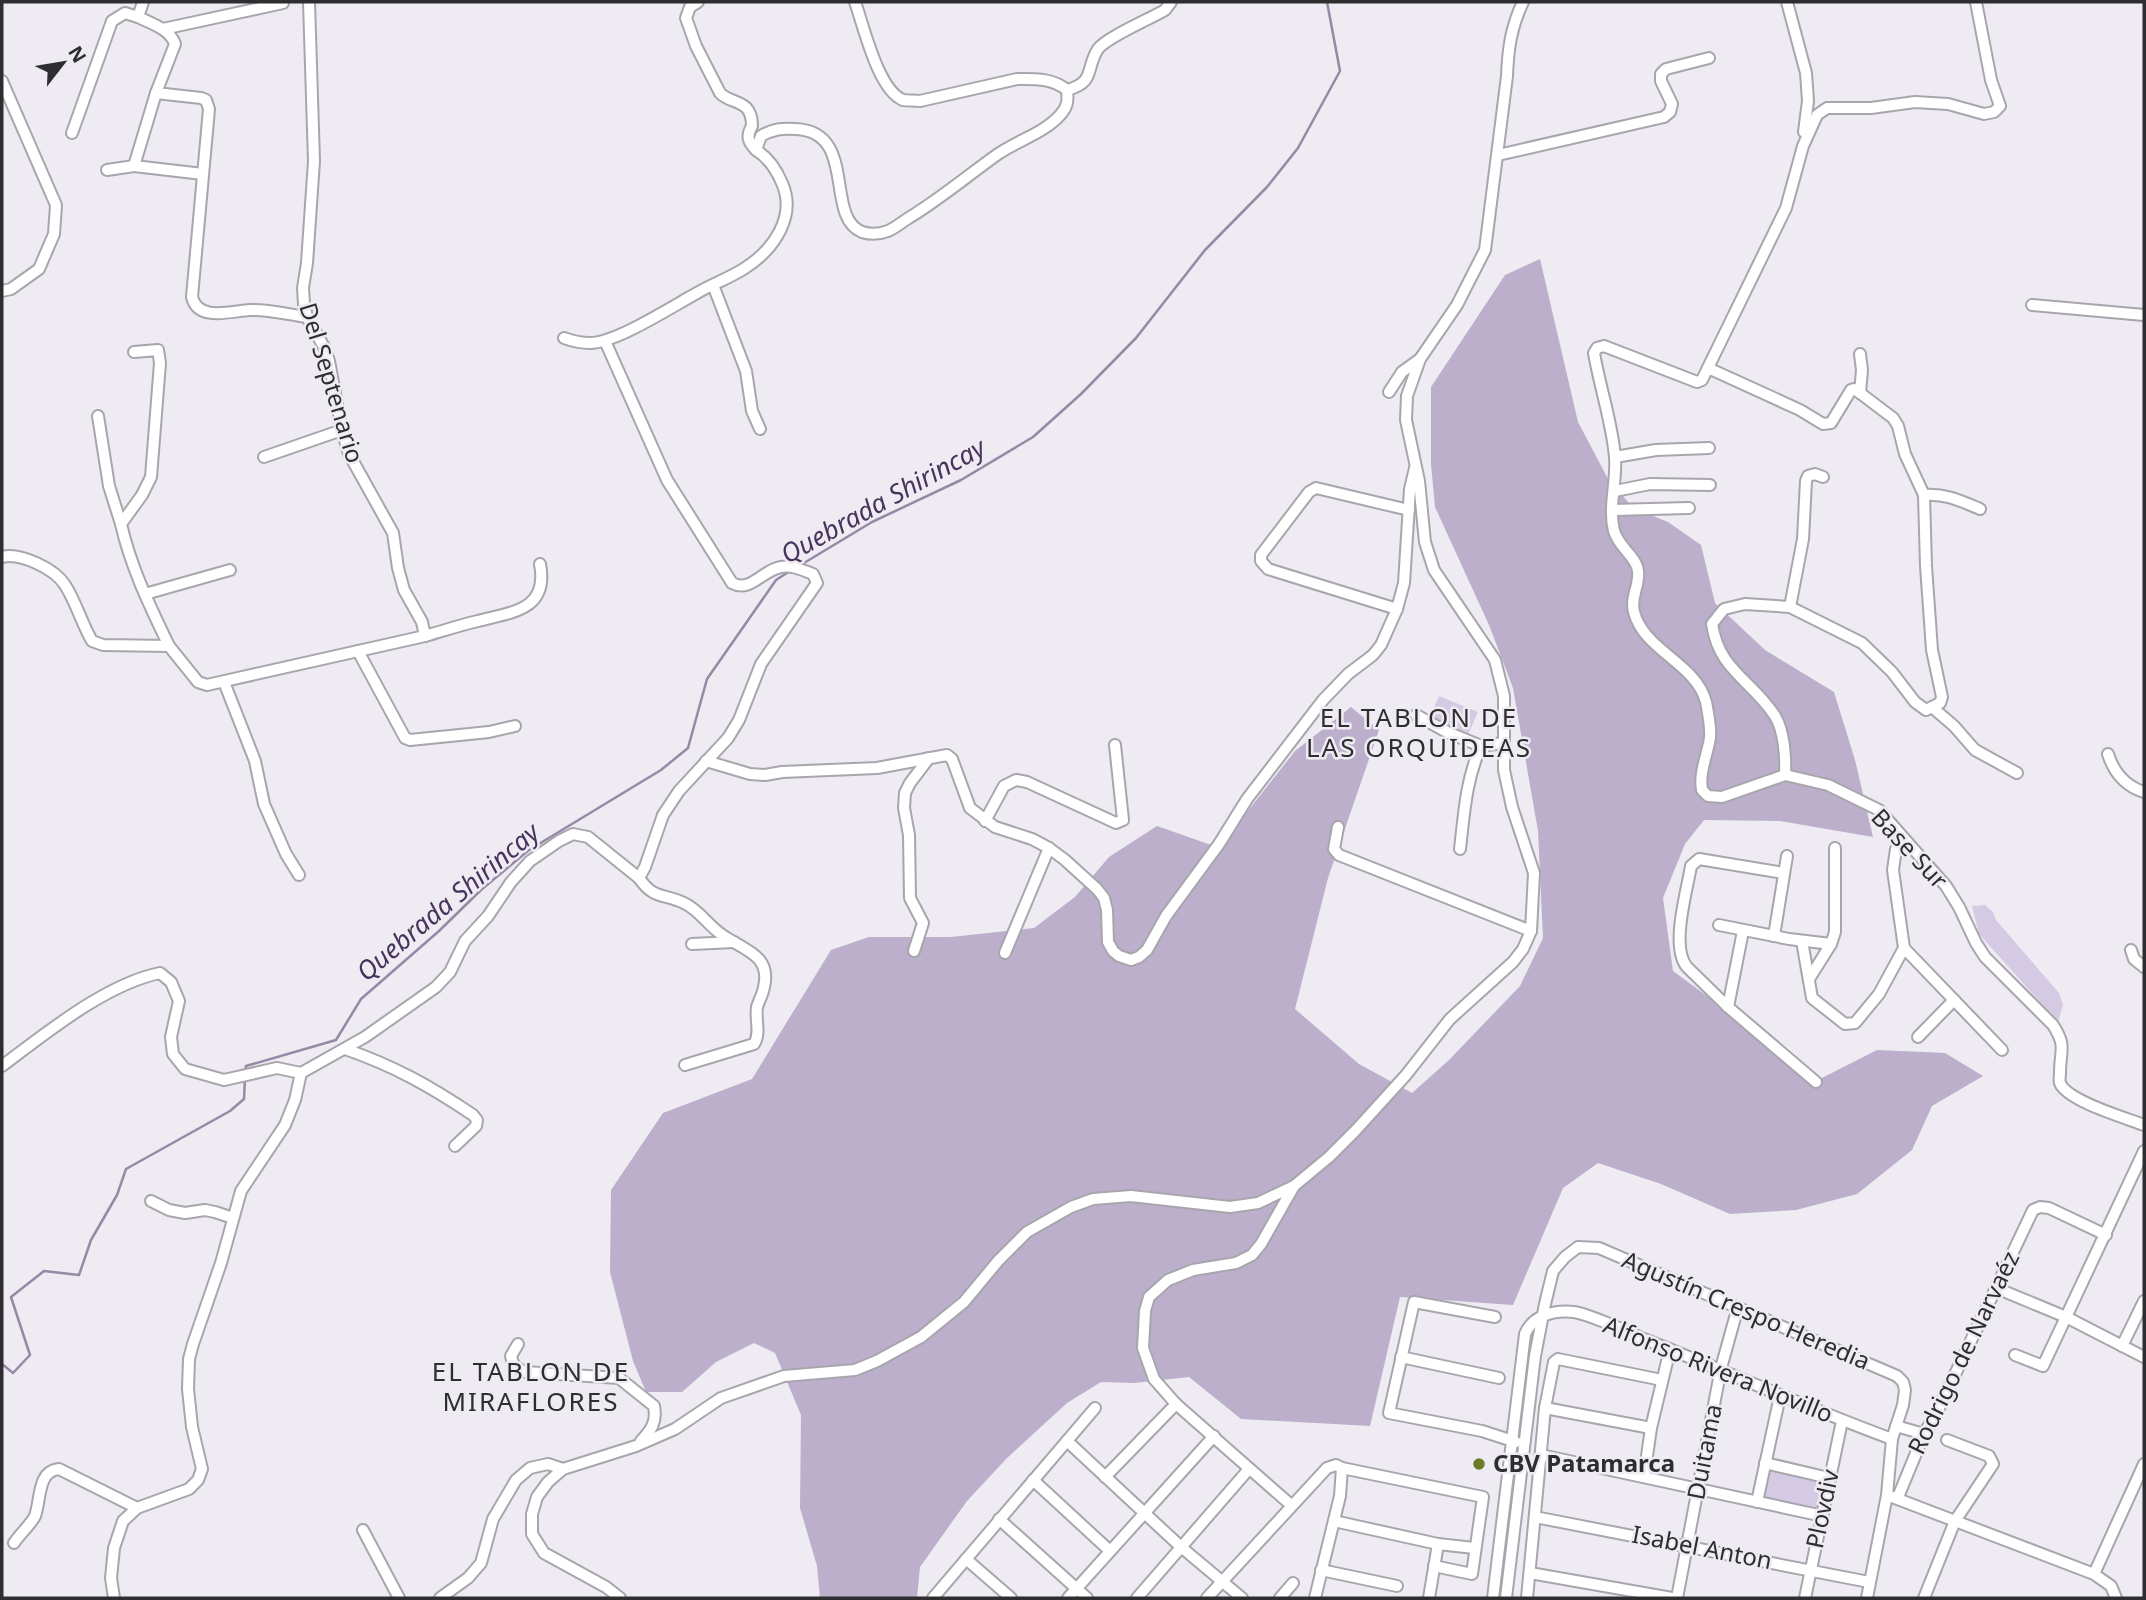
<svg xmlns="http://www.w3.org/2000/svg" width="2146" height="1600" font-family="'Noto Sans',sans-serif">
	<rect width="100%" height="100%" fill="#eeebf2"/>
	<g fill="#d5cae4">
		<path d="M1439 696 1478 712 1468 735 1429 719Z"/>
		<path d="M1985 905 1993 912 1996 920 2059 993 2063 1005 2058 1022 1979 934 1972 906Z"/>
		<path d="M1768 1468 1824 1481 1818 1512 1761 1502Z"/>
	</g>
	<path fill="#bbafcb" d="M1540 259 1578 422 1607 477 1633 508 1668 522 1701 545 1715 603 1765 650 1834 692 1855 760 1873 837 1780 821 1704 820 1685 844 1663 898 1673 971 1741 1021 1814 1082 1877 1050 1945 1053 1983 1076 1932 1106 1912 1150 1857 1194 1796 1210 1730 1214 1661 1184 1598 1163 1563 1188 1513 1305 1400 1297 1370 1426 1241 1419 1189 1377 1134 1383 1101 1382 1067 1403 1007 1458 967 1501 920 1567 917 1598H820L817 1566 800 1508 801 1415 775 1353 754 1343 716 1362 682 1392H646L633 1361 610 1272 611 1190 663 1113 752 1079 831 950 869 937H951L1034 928 1075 897 1109 857 1157 826 1214 846 1235 827 1295 751 1351 707 1379 730 1328 878 1295 1009 1359 1064 1412 1093 1449 1060 1520 986 1543 938 1538 831 1513 688 1489 625 1435 507 1431 464V387L1505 275Z"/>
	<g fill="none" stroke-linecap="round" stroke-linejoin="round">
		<g stroke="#9589a5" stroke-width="2.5">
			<path d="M799 566 872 522 961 480 1033 437 1081 394 1136 338 1205 250 1267 187 1298 148 1340 71 1327 2"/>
			<path d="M245 1072 246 1066 336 1040 361 999 439 931 482 889 529 850 661 770 688 748 707 679 776 580 790 571"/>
			<path d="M2 1364 13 1373 30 1355 11 1297 44 1271 79 1275 91 1240 117 1195 126 1169 230 1111 244 1099 245 1078"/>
		</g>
		<g stroke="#a8a5ac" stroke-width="14">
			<g id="minor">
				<path d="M698 2 690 7 686 18 696 46 720 93C731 105 752 98 752 126 746 136 748 142 756 150"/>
				<path d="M1787 2 1806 73 1808 101 1804 132"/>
				<path d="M1976 2 1991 80 2000 106 1994 112 1984 114 1948 104 1915 102 1871 108H1827L1817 115 1803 146 1786 208 1702 380 1697 382 1604 346 1597 348 1594 353C1600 388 1612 422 1615 457 1617 481 1608 507 1614 531 1619 548 1637 557 1638 571 1640 586 1630 596 1634 612 1644 651 1696 663 1706 702 1708 712 1711 728 1710 738 1707 756 1699 772 1702 790L1708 796 1722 797 1785 775 1828 785 1879 810 1946 886 1959 907 1976 943 1985 957 2053 1025C2067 1047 2060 1050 2060 1072 2060 1076 2059 1080 2060 1083 2067 1101 2126 1118 2144 1125"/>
				<path d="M163 29 283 3"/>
				<path d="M2 81 56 205 54 234 39 269 11 289 2 291"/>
				<path d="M1067 90C1096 82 1085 69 1098 49 1107 37 1150 19 1165 10L1171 2"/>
				<path d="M156 93 201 98 206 100 209 109 192 297C198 322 231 311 250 310 269 309 289 315 307 317"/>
				<path d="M72 133 112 21 125 13 138 17 143 2"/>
				<path d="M1498 155 1664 117 1670 112 1672 104 1661 81V74L1666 69 1709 58"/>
				<path d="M134 166 203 174"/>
				<path d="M107 170 134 166 156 93 175 44C170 29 152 24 138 17"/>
				<path d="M713 285 746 371 752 411 760 429"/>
				<path d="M2032 305 2144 315"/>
				<path d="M564 338C572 341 582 343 590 343 616 343 673 306 697 293 712 284 730 278 745 268 773 250 797 217 782 183 776 169 769 158 756 150L761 136C773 129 782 128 796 129 858 132 824 217 862 232 871 235 880 234 888 231 895 228 901 223 907 219 939 200 967 176 998 154 1018 140 1045 133 1061 114 1068 106 1068 100 1067 90 1052 78 1036 79 1017 79L920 101C915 100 908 101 903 100 878 90 864 27 855 2"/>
				<path d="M134 352 158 350 160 363 151 477 142 495 121 524C131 568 150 606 169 646"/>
				<path d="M1708 368 1800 410 1823 424 1831 423 1851 390 1854 389 1860 393"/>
				<path d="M1389 392 1402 372 1420 359"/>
				<path d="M98 416 109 486 121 524"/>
				<path d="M264 457 342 430"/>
				<path d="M1615 457 1656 450 1709 448"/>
				<path d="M1615 491 1650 484 1710 485"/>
				<path d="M1924 495C1945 493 1961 501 1980 509"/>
				<path d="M1612 510 1689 508"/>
				<path d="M2 557C20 552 55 569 65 585 76 602 82 624 92 641L103 645 169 646 198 682 207 685 425 636 422 622 404 590 398 568 393 533 349 454 342 430 329 361 324 347 307 317 304 304 303 288 307 263 314 161 309 2"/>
				<path d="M145 594 230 570"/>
				<path d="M1790 607 1803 539 1806 481 1808 476 1815 474 1823 477"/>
				<path d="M1397 609 1268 569 1261 561V555L1309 492 1316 488 1409 510"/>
				<path d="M425 636C443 631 460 625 478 621 511 612 549 611 540 564"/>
				<path d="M358 651 405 738 410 740 489 732 515 726"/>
				<path d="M224 682 255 761 264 804 286 854 299 875"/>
				<path d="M1933 708 1954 726 1975 750 2017 773"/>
				<path d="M1416 715 1449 733 1481 746"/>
				<path d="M2108 754C2114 773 2125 786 2144 792"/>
				<path d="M706 761 750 774 765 775 782 772 877 768 947 755 952 759 970 808 995 827 1032 839 1049 848 1065 860 1097 889 1104 898 1107 910 1108 942 1113 951 1119 956 1131 960 1139 957 1147 950 1166 916 1219 844 1247 799 1323 700 1348 674 1373 655 1381 645 1397 609 1404 583 1410 489 1415 468"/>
				<path d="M1785 775C1786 757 1784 731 1775 716 1752 680 1719 671 1712 624L1724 609 1745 604 1790 607 1862 643 1892 672 1915 702 1926 710 1940 703 1942 697 1932 650 1926 566 1924 495 1905 454 1898 426 1893 418 1860 393 1862 370 1860 354"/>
				<path d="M985 821 1004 786 1016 780 1027 782 1116 823 1123 820 1115 745"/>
				<path d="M1338 827 1334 849 1339 855 1531 931"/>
				<path d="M1460 849C1464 814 1466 779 1481 746L1503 743"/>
				<path d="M1784 873 1699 859 1691 866C1687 891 1670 947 1687 967L1728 1007 1816 1082"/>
				<path d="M639 878C654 900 663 893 684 903 699 910 708 925 721 934 741 949 772 954 764 987 763 994 759 1000 757 1007 755 1020 761 1033 754 1044L685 1065"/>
				<path d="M1719 925 1789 939 1831 944"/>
				<path d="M1774 936 1787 856"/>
				<path d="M1802 941 1812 998 1845 1024 1855 1023 1879 994 1904 948 1893 870 1896 849 1907 842"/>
				<path d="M692 944 734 942"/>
				<path d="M1904 948 2002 1050"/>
				<path d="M2131 950 2134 959 2144 967"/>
				<path d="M914 951 923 923 910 898 909 835 904 808 905 793 910 783 929 758"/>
				<path d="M1005 953 1049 848"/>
				<path d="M1809 979 1831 944 1835 932V848"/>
				<path d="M1728 1007 1743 931"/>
				<path d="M1918 1037 1954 1000"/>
				<path d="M345 1049C394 1066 430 1086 473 1115L477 1120 476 1126 455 1146"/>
				<path d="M2 1066C46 1033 106 984 160 973L171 982 179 1001 171 1037 173 1054 185 1069 224 1080 277 1068 301 1073"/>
				<path d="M301 1073 365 1037 436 987 450 972 465 941 488 916 511 882 530 861 559 841 573 834 588 837 639 878 645 867 663 815 679 791 728 738 739 720 761 664 817 583 813 574C802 570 793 565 781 567 762 570 751 593 732 583L667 480 605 341"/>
				<path d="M151 1201 169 1210 185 1213 205 1210 215 1212 233 1218"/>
				<path d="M1996 1288 2066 1317 2144 1357"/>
				<path d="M1495 1317 1414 1302 1389 1413 1482 1431 1516 1442"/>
				<path d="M518 1344 511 1356C513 1366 516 1368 525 1372L619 1378 654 1406C657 1422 652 1429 641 1441"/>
				<path d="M2122 1346 2144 1301"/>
				<path d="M2015 1355 2043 1366 2144 1151"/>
				<path d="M1401 1357 1499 1378"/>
				<path d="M1545 1408 1651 1428"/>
				<path d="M1896 1426 1924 1434"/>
				<path d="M1067 1441 1181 1547 1242 1598"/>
				<path d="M1541 1455 1823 1516"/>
				<path d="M1765 1463 1829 1478"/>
				<path d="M1105 1477 1176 1404"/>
				<path d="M1644 1477 1651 1428 1670 1349"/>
				<path d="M1033 1480 1110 1551"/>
				<path d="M1898 1497 1924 1434 1939 1408 2033 1210 2040 1207 2049 1208 2106 1235"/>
				<path d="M1757 1502 1780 1396"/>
				<path d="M1291 1505 1176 1404 1154 1379 1143 1348 1145 1311 1149 1297 1168 1280 1193 1270 1236 1263 1252 1255 1261 1244 1294 1186"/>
				<path d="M1535 1517 1869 1582"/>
				<path d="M999 1519 1087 1598"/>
				<path d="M1334 1521 1438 1544 1474 1548"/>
				<path d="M363 1530 399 1598"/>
				<path d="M14 1543C19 1535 32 1523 35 1516 41 1500 37 1471 59 1469L137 1508"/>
				<path d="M966 1559 1011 1598"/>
				<path d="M1321 1570 1397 1586"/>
				<path d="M1530 1573 1672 1598"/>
				<path d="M2094 1574 2144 1464"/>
				<path d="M114 1598 111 1578 114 1548 123 1521 137 1508 189 1489 198 1480 202 1469 192 1427 188 1389 189 1359 193 1344 221 1263 241 1191 285 1125 295 1100 301 1073"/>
				<path d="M440 1598 468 1578 481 1563 493 1519 516 1480 530 1468 548 1464 563 1469"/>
				<path d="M620 1598 606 1587 544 1553 532 1534V1514L537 1497 548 1482 563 1469 636 1446 675 1429 721 1398 784 1376 855 1370 877 1361 921 1337 964 1302 998 1261 1027 1232 1071 1207 1093 1199 1131 1196 1230 1207 1258 1203 1294 1186 1329 1157 1356 1130 1406 1075 1450 1019 1513 962 1523 949 1531 931 1534 873 1512 807 1504 770V696L1495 660 1434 570 1425 542 1419 481 1406 420 1407 396 1420 359 1457 305 1485 250 1507 76C1508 49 1511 27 1523 2"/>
				<path d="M933 1598 1095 1408"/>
				<path d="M1068 1598 1214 1436"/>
				<path d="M1137 1598 1249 1469"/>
				<path d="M1207 1598 1327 1468 1336 1465 1342 1468 1483 1497 1472 1574 1434 1566"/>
				<path d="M1280 1598 1293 1583"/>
				<path d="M1315 1598 1340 1496 1342 1468"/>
				<path d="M1429 1598 1438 1544"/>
				<path d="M1493 1598 1525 1334C1533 1315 1554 1310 1574 1312 1590 1314 1632 1334 1649 1341 1730 1373 1810 1409 1892 1439"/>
				<path d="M1506 1598 1535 1356 1545 1304 1553 1271 1565 1257 1578 1247 1599 1248 1897 1376 1903 1382 1905 1390 1903 1405 1892 1439 1887 1495"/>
				<path d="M1527 1598 1545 1408 1554 1362 1558 1359 1662 1380"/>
				<path d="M1677 1598 1721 1368 1738 1307"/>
				<path d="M1805 1598 1842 1421"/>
				<path d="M1867 1598 1887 1495 2094 1574 2111 1586 2116 1598"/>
				<path d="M1924 1598 1955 1521 1993 1464 1989 1456 1947 1440"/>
			</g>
		</g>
		<use href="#minor" stroke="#fff" stroke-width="10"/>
	</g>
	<circle fill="#6a7b2a" stroke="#eeebf2" stroke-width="2.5" cx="1479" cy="1464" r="7"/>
	<g text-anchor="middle" stroke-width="5" stroke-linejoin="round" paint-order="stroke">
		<g font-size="24" fill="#2e2d30" stroke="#eeebf2">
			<text transform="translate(331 383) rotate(73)" y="8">Del Septenario</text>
			<text transform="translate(1909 849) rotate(47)" y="8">Base Sur</text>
			<text transform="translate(1746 1311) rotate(23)" y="8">Agustín Crespo Heredia</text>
			<text transform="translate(1964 1353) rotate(-64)" y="8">Rodrigo de Narvaéz</text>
			<text transform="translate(1718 1370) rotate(22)" y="8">Alfonso Rivera Novillo</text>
			<text transform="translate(1705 1452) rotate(-79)" y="8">Duitama</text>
			<text transform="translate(1823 1509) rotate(-78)" y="8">Plovdiv</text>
			<text transform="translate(1702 1548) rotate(11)" y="8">Isabel Anton</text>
		</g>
		<g font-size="24" font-weight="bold" fill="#2e2d30" stroke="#eeebf2" text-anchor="start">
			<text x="1493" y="1472">CBV Patamarca</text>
		</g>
		<g font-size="26" font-style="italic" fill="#47335c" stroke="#eeebf2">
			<text transform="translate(883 501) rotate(-29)" y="9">Quebrada Shirincay</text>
			<text transform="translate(448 902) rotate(-40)" y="9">Quebrada Shirincay</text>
		</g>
		<g font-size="26" letter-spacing="2" fill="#2e2d30" stroke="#eeebf2">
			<text x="1419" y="727">EL TABLON DE<tspan x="1419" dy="30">LAS ORQUIDEAS</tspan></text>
			<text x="531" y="1381">EL TABLON DE<tspan x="531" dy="30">MIRAFLORES</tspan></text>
		</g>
	</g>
	<rect width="2146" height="1600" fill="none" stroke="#2e2d30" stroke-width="7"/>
	<g transform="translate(63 63) rotate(59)" stroke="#eeebf2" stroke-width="5" paint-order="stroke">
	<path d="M0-5L12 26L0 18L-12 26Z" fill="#2e2d30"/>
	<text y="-10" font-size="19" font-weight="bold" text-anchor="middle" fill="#2e2d30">N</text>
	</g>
</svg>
